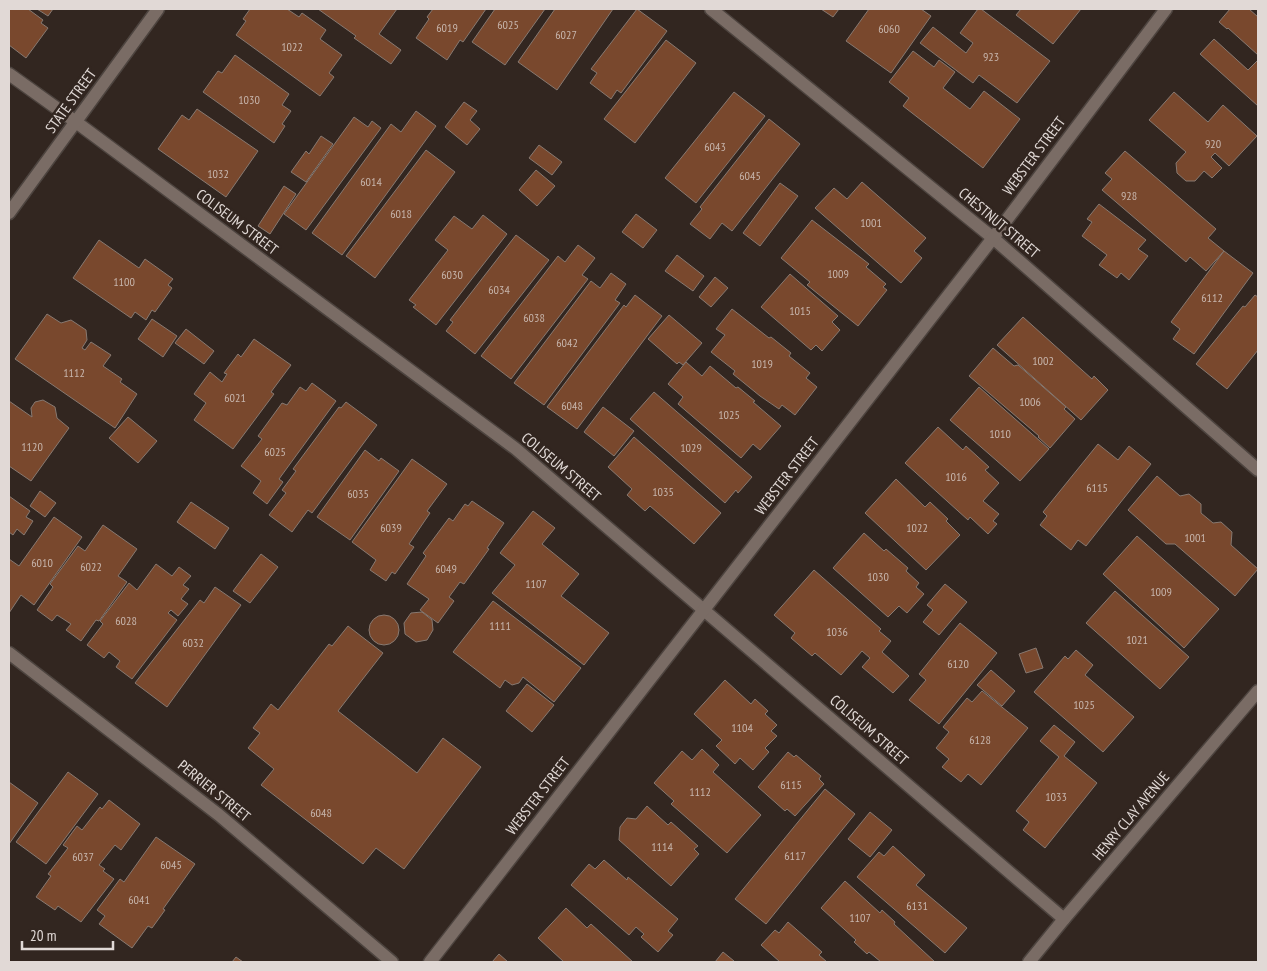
<svg xmlns="http://www.w3.org/2000/svg" width="1267" height="971" font-family="'PT Sans Narrow',sans-serif">
	<rect width="100%" height="100%" fill="#322620"/>
	<g fill="#79482d" stroke="#877971">
		<path d="M9 9H28L43 20 41 23 48 28 26 58 9 45Z"/>
		<path d="M37 9H53L48 16Z"/>
		<path d="M250 9H287L299 17 302 13 326 30 320 39 342 55 329 73 334 77 320 96 236 35 246 21 243 19Z"/>
		<path d="M318 9H397L379 34 401 50 391 64 354 38 356 36Z"/>
		<path d="M433 9H486L463 42 460 40 447 60 416 38 429 19 427 17Z"/>
		<path d="M495 9H545L505 65 472 42Z"/>
		<path d="M555 9H613L557 90 518 62Z"/>
		<path d="M637 9 667 31 621 93 617 90 611 99 590 83 597 73 591 69Z"/>
		<path d="M821 9H839L833 17Z"/>
		<path d="M869 9H921L931 16 891 73 846 41Z"/>
		<path d="M978 9H981L1050 61 1017 103 979 75 973 83 920 43 933 27 966 53 973 43 960 33Z"/>
		<path d="M1021 9H1081L1053 44 1016 15Z"/>
		<path d="M1230 9H1249L1258 17V55L1228 28 1227 29 1219 22Z"/>
		<path d="M1214 39 1248 70 1257 61 1258 62V106L1200 54Z"/>
		<path d="M666 40 696 63 635 143 604 119Z"/>
		<path d="M913 51 934 67 939 60 955 72 943 88 970 109 984 91 1020 119 983 168 903 106 909 98 889 82Z"/>
		<path d="M235 55 289 94 282 105 291 111 282 124 285 126 274 143 203 92 218 71 222 73Z"/>
		<path d="M734 92 765 116 696 203 665 178Z"/>
		<path d="M1174 92 1208 122 1223 105 1257 136 1229 166 1215 153 1211 157 1222 168 1212 178 1204 171 1195 181H1186L1177 173 1176 163 1186 152 1149 120Z"/>
		<path d="M464 102 477 111 470 120 480 129 467 145 445 127Z"/>
		<path d="M197 109 258 151 226 197 158 149 182 115 189 120Z"/>
		<path d="M416 111 436 126 342 255 312 233 391 124 401 132Z"/>
		<path d="M354 117 368 127 372 121 381 128 306 230 284 214Z"/>
		<path d="M769 119 800 144 732 231 722 223 710 239 690 224 702 209 700 207Z"/>
		<path d="M321 136 333 144 306 182 291 172 306 151 309 154Z"/>
		<path d="M539 145 562 162 552 175 529 158Z"/>
		<path d="M426 150 455 172 375 278 346 256Z"/>
		<path d="M1125 151 1216 229 1208 238 1224 251 1206 271 1190 257 1186 262 1102 190 1112 179 1105 173Z"/>
		<path d="M536 170 555 186 537 206 519 190Z"/>
		<path d="M862 182 926 238 914 251 922 258 901 283 815 208 834 188 847 199Z"/>
		<path d="M780 183 798 196 760 246 743 233Z"/>
		<path d="M284 186 296 194 270 234 258 226Z"/>
		<path d="M1099 204 1146 240 1138 249 1148 256 1129 280 1121 273 1117 278 1099 265 1107 255 1082 236 1092 222 1087 219Z"/>
		<path d="M636 214 657 230 643 248 622 232Z"/>
		<path d="M483 215 507 234 436 325 413 307 416 305 409 300 448 250 435 240 454 216 472 229Z"/>
		<path d="M812 220 869 264 866 267 886 284 883 287 887 290 858 326 807 285 810 282 781 258Z"/>
		<path d="M516 235 549 260 475 354 446 331 453 322 450 320Z"/>
		<path d="M99 240 139 268 145 259 173 279 168 285 172 288 155 312 152 310 146 320 135 312 131 318 73 278Z"/>
		<path d="M578 245 595 258 582 275 588 279 511 379 481 356 558 256 565 262Z"/>
		<path d="M1224 251 1253 273 1194 354 1173 339 1180 329 1171 322Z"/>
		<path d="M677 255 704 276 693 291 665 271Z"/>
		<path d="M611 273 626 284 615 300 620 303 544 405 514 383 591 281 600 288Z"/>
		<path d="M790 274 838 316 832 322 840 330 822 351 816 345 811 350 761 307Z"/>
		<path d="M715 277 728 288 711 307 699 297Z"/>
		<path d="M635 295 662 316 577 429 547 407 624 305 626 307Z"/>
		<path d="M1255 295 1258 297V350L1227 389 1196 364 1243 306 1245 307Z"/>
		<path d="M732 309 769 338 771 337 791 353 789 356 810 373 806 378 817 387 795 415 782 405 779 409 760 396 733 374 735 371 711 352 725 335 716 329Z"/>
		<path d="M47 314 61 323 71 320 86 330 87 340 82 348 85 350 91 342 111 355 103 366 122 379 120 382 137 394 115 428 15 359Z"/>
		<path d="M669 315 702 343 683 365 679 362 677 364 648 339Z"/>
		<path d="M1023 317 1092 379 1094 376 1108 390 1081 420 997 345Z"/>
		<path d="M152 319 177 336 163 357 138 339Z"/>
		<path d="M186 329 214 351 204 364 175 343Z"/>
		<path d="M254 339 291 365 271 392 274 394 233 449 194 420 206 403 194 394 210 372 222 382 227 374 224 373 238 354 241 357Z"/>
		<path d="M993 348 1014 366 1018 365 1066 407 1064 409 1075 419 1050 448 1038 437 1039 436 969 376Z"/>
		<path d="M686 362 702 376 710 366 736 388 738 387 755 401 753 402 781 426 760 450 753 444 741 458 678 404 683 397 668 384Z"/>
		<path d="M312 383 336 401 279 479 283 482 267 504 253 493 261 481 241 466 262 439 258 436 282 403 287 405 300 387 306 391Z"/>
		<path d="M979 387 1049 449 1020 481 950 420Z"/>
		<path d="M654 392 752 477 738 493 736 490 725 503 630 419Z"/>
		<path d="M43 400 55 407 57 418 69 428 31 481 9 466V401L32 417 31 408 35 402Z"/>
		<path d="M346 402 377 425 312 513 308 510 292 532 269 515 286 493 282 490 296 471 293 469 339 407 341 408Z"/>
		<path d="M603 407 634 431 614 456 584 432Z"/>
		<path d="M128 417 157 441 138 463 109 438Z"/>
		<path d="M938 427 963 450 966 446 989 467 985 470 999 483 983 501 999 514 993 521 997 524 988 534 970 517 968 520 905 463Z"/>
		<path d="M634 437 721 513 694 544 650 506 645 511 627 495 632 489 608 467Z"/>
		<path d="M1098 444 1118 460 1129 446 1151 464 1086 546 1078 540 1071 550 1040 525 1047 516 1043 512Z"/>
		<path d="M365 450 379 461 381 458 399 471 350 540 317 517Z"/>
		<path d="M412 459 447 484 427 511 430 513 409 544 414 547 395 574 392 572 386 581 370 570 376 560 352 542Z"/>
		<path d="M1157 476 1180 496 1189 494 1201 504V513L1213 523 1221 522 1232 532 1231 545 1258 569 1235 596 1175 544H1166L1128 510Z"/>
		<path d="M896 479 925 507 930 502 948 519 946 521 960 535 926 570 865 513Z"/>
		<path d="M40 491 56 503 45 517 30 506Z"/>
		<path d="M9 496 30 511 26 517 33 521 24 535 17 529 13 535 9 532Z"/>
		<path d="M472 501 504 523 487 548 489 549 464 584 460 582 449 597 454 601 438 623 420 610 429 599 407 584 426 556 423 553 449 518 453 521 465 504 468 506Z"/>
		<path d="M191 502 229 528 215 549 177 522Z"/>
		<path d="M533 511 555 528 542 544 579 574 561 596 609 633 584 665 492 593 515 565 500 553Z"/>
		<path d="M54 517 82 537 34 605 21 595 9 613V559L19 566Z"/>
		<path d="M103 525 137 549 118 576 127 582 99 621 96 620 81 641 66 630 71 624 57 615 52 621 37 610 53 587 50 584 78 546 85 551Z"/>
		<path d="M864 533 884 551 886 549 908 568 906 571 919 583 916 587 924 594 907 613 899 606 888 617 833 568Z"/>
		<path d="M1137 536 1219 609 1184 648 1103 574Z"/>
		<path d="M261 554 278 567 250 603 233 591Z"/>
		<path d="M156 564 172 576 179 567 191 576 183 585 189 589 181 599 188 604 178 616 171 610 168 613 177 620 132 679 116 667 120 661 109 652 104 658 87 645 103 624 100 621 129 583 137 590Z"/>
		<path d="M814 570 881 629 879 631 891 641 882 652 909 676 893 693 862 667 870 658 862 651 841 675 815 653 812 656 791 638 795 633 774 615Z"/>
		<path d="M945 584 967 602 939 635 923 622 933 610 927 605Z"/>
		<path d="M215 587 241 605 167 707 135 683 200 600 204 603Z"/>
		<path d="M1115 591 1189 657 1160 689 1086 623Z"/>
		<path d="M493 601 581 668 554 702 523 677 519 683 512 685 505 680 500 688 453 652Z"/>
		<path d="M422 612 432 620 433 630 427 640 416 642 405 634 404 623 411 613Z"/>
		<circle cx="384" cy="630" r="15"/>
		<path d="M960 623 997 653 939 724 909 700 926 680 919 674Z"/>
		<path d="M348 626 383 653 338 711 417 773 443 738 481 767 404 869 376 848 363 864 261 785 274 769 248 748 260 733 253 728 271 704 278 710 329 644 332 646Z"/>
		<path d="M1036 648 1043 668 1026 673 1019 654Z"/>
		<path d="M1076 650 1093 665 1085 675 1134 717 1103 752 1034 692 1065 656 1068 659Z"/>
		<path d="M991 670 1015 691 1002 706 977 685Z"/>
		<path d="M725 680 751 704 755 699 768 711 765 714 777 725 771 731 777 736 765 748 769 752 753 770 740 758 735 764 716 746 722 740 694 714Z"/>
		<path d="M527 684 554 705 532 732 506 711Z"/>
		<path d="M982 691 1028 728 981 785 968 774 961 782 942 767 949 759 936 748 949 732 943 727 967 698 972 702Z"/>
		<path d="M1054 725 1075 742 1064 756 1097 783 1045 848 1023 830 1029 822 1016 811 1059 757 1040 741Z"/>
		<path d="M702 749 719 765 713 772 761 815 727 853 671 804 674 801 654 783 682 751 692 760Z"/>
		<path d="M788 752 794 757 796 755 821 776 819 779 824 784 795 816 787 809 785 811 758 787Z"/>
		<path d="M68 772 98 794 46 864 16 842Z"/>
		<path d="M9 782 38 803 9 844Z"/>
		<path d="M825 789 855 814 766 924 735 899Z"/>
		<path d="M109 800 140 824 121 850 115 845 99 865 105 869 103 871 114 879 81 922 58 906 55 910 36 897 51 876 48 874 68 848 63 845 77 826 82 830 100 807 102 809Z"/>
		<path d="M647 806 668 825 671 822 698 846 694 849 699 854 671 886 619 840 620 827 627 818 636 819Z"/>
		<path d="M870 812 892 830 870 857 848 839Z"/>
		<path d="M156 837 195 864 163 909 165 910 152 928 148 926 132 948 99 924 105 916 97 910 120 879 124 882Z"/>
		<path d="M893 846 925 875 916 885 967 928 945 953 857 877 879 852 884 856Z"/>
		<path d="M604 860 627 880 628 877 678 919 668 931 673 935 658 952 641 937 644 934 636 927 629 935 571 885 589 864 595 869Z"/>
		<path d="M845 881 880 913 882 910 895 922 894 924 935 962H881L869 952 867 954 854 942 856 940 821 908Z"/>
		<path d="M566 908 587 928 591 924 633 962H564L538 938Z"/>
		<path d="M788 922 822 952 819 955 827 962H780L761 945 775 930 779 933Z"/>
		<path d="M723 952 734 961 732 962H715Z"/>
		<path d="M499 954 508 962H492Z"/>
		<path d="M236 957 243 962H232Z"/>
	</g>
	<g fill="none" stroke-linecap="round" stroke-linejoin="round">
		<g stroke="#4d443f" stroke-width="15">
			<g id="street">
				<path d="M711 9 993 238 1258 470"/>
				<path d="M9 74 76 122 516 449 1064 919"/>
				<path d="M9 213 158 9"/>
				<path d="M9 653 219 815 392 962"/>
				<path d="M430 962 993 238 1166 9"/>
				<path d="M1029 962 1064 919 1258 691"/>
			</g>
		</g>
		<use href="#street" stroke="#7a6c65" stroke-width="12"/>
	</g>
	<g text-anchor="middle" stroke-width="5" stroke-linejoin="round" paint-order="stroke">
		<g font-size="12" fill="#c7b5ac">
			<text x="508" y="29">6025</text>
			<text x="447" y="32">6019</text>
			<text x="889" y="33">6060</text>
			<text x="566" y="39">6027</text>
			<text x="292" y="51">1022</text>
			<text x="991" y="61">923</text>
			<text x="249" y="104">1030</text>
			<text x="1213" y="148">920</text>
			<text x="715" y="151">6043</text>
			<text x="218" y="178">1032</text>
			<text x="750" y="180">6045</text>
			<text x="371" y="186">6014</text>
			<text x="1129" y="200">928</text>
			<text x="401" y="218">6018</text>
			<text x="871" y="227">1001</text>
			<text x="838" y="278">1009</text>
			<text x="452" y="279">6030</text>
			<text x="124" y="286">1100</text>
			<text x="499" y="294">6034</text>
			<text x="1212" y="302">6112</text>
			<text x="800" y="315">1015</text>
			<text x="534" y="322">6038</text>
			<text x="567" y="347">6042</text>
			<text x="1043" y="365">1002</text>
			<text x="762" y="368">1019</text>
			<text x="74" y="377">1112</text>
			<text x="235" y="402">6021</text>
			<text x="1030" y="406">1006</text>
			<text x="572" y="410">6048</text>
			<text x="729" y="419">1025</text>
			<text x="1000" y="438">1010</text>
			<text x="32" y="451">1120</text>
			<text x="691" y="452">1029</text>
			<text x="275" y="456">6025</text>
			<text x="956" y="481">1016</text>
			<text x="1097" y="492">6115</text>
			<text x="663" y="496">1035</text>
			<text x="358" y="498">6035</text>
			<text x="391" y="532">6039</text>
			<text x="917" y="532">1022</text>
			<text x="1195" y="542">1001</text>
			<text x="42" y="567">6010</text>
			<text x="91" y="571">6022</text>
			<text x="446" y="573">6049</text>
			<text x="878" y="581">1030</text>
			<text x="536" y="588">1107</text>
			<text x="1161" y="596">1009</text>
			<text x="126" y="625">6028</text>
			<text x="500" y="630">1111</text>
			<text x="837" y="636">1036</text>
			<text x="1137" y="644">1021</text>
			<text x="193" y="647">6032</text>
			<text x="958" y="668">6120</text>
			<text x="1084" y="709">1025</text>
			<text x="742" y="732">1104</text>
			<text x="980" y="744">6128</text>
			<text x="791" y="789">6115</text>
			<text x="700" y="796">1112</text>
			<text x="1056" y="801">1033</text>
			<text x="321" y="817">6048</text>
			<text x="662" y="851">1114</text>
			<text x="795" y="860">6117</text>
			<text x="83" y="861">6037</text>
			<text x="171" y="869">6045</text>
			<text x="139" y="904">6041</text>
			<text x="917" y="910">6131</text>
			<text x="860" y="922">1107</text>
		</g>
		<g font-size="15" fill="#e1d9d6" stroke="#322620">
			<text transform="translate(71 101) rotate(-54)" y="5">STATE STREET</text>
			<text transform="translate(1034 156) rotate(-53)" y="5">WEBSTER STREET</text>
			<text transform="translate(237 222) rotate(37)" y="5">COLISEUM STREET</text>
			<text transform="translate(999 223) rotate(40)" y="5">CHESTNUT STREET</text>
			<text transform="translate(561 467) rotate(40)" y="5">COLISEUM STREET</text>
			<text transform="translate(787 476) rotate(-52)" y="5">WEBSTER STREET</text>
			<text transform="translate(869 730) rotate(41)" y="5">COLISEUM STREET</text>
			<text transform="translate(214 791) rotate(39)" y="5">PERRIER STREET</text>
			<text transform="translate(538 796) rotate(-52)" y="5">WEBSTER STREET</text>
			<text transform="translate(1131 816) rotate(-50)" y="5">HENRY CLAY AVENUE</text>
		</g>
	</g>
	<rect width="1267" height="971" fill="none" stroke="#e1d9d6" stroke-width="20"/>
	<path d="M22 941v8h91v-8" fill="none" stroke="#e1d9d6" stroke-width="2.5"/>
	<text x="30" y="941" font-size="15" fill="#e1d9d6" stroke="#322620" stroke-width="4" paint-order="stroke">20 m</text>
</svg>
